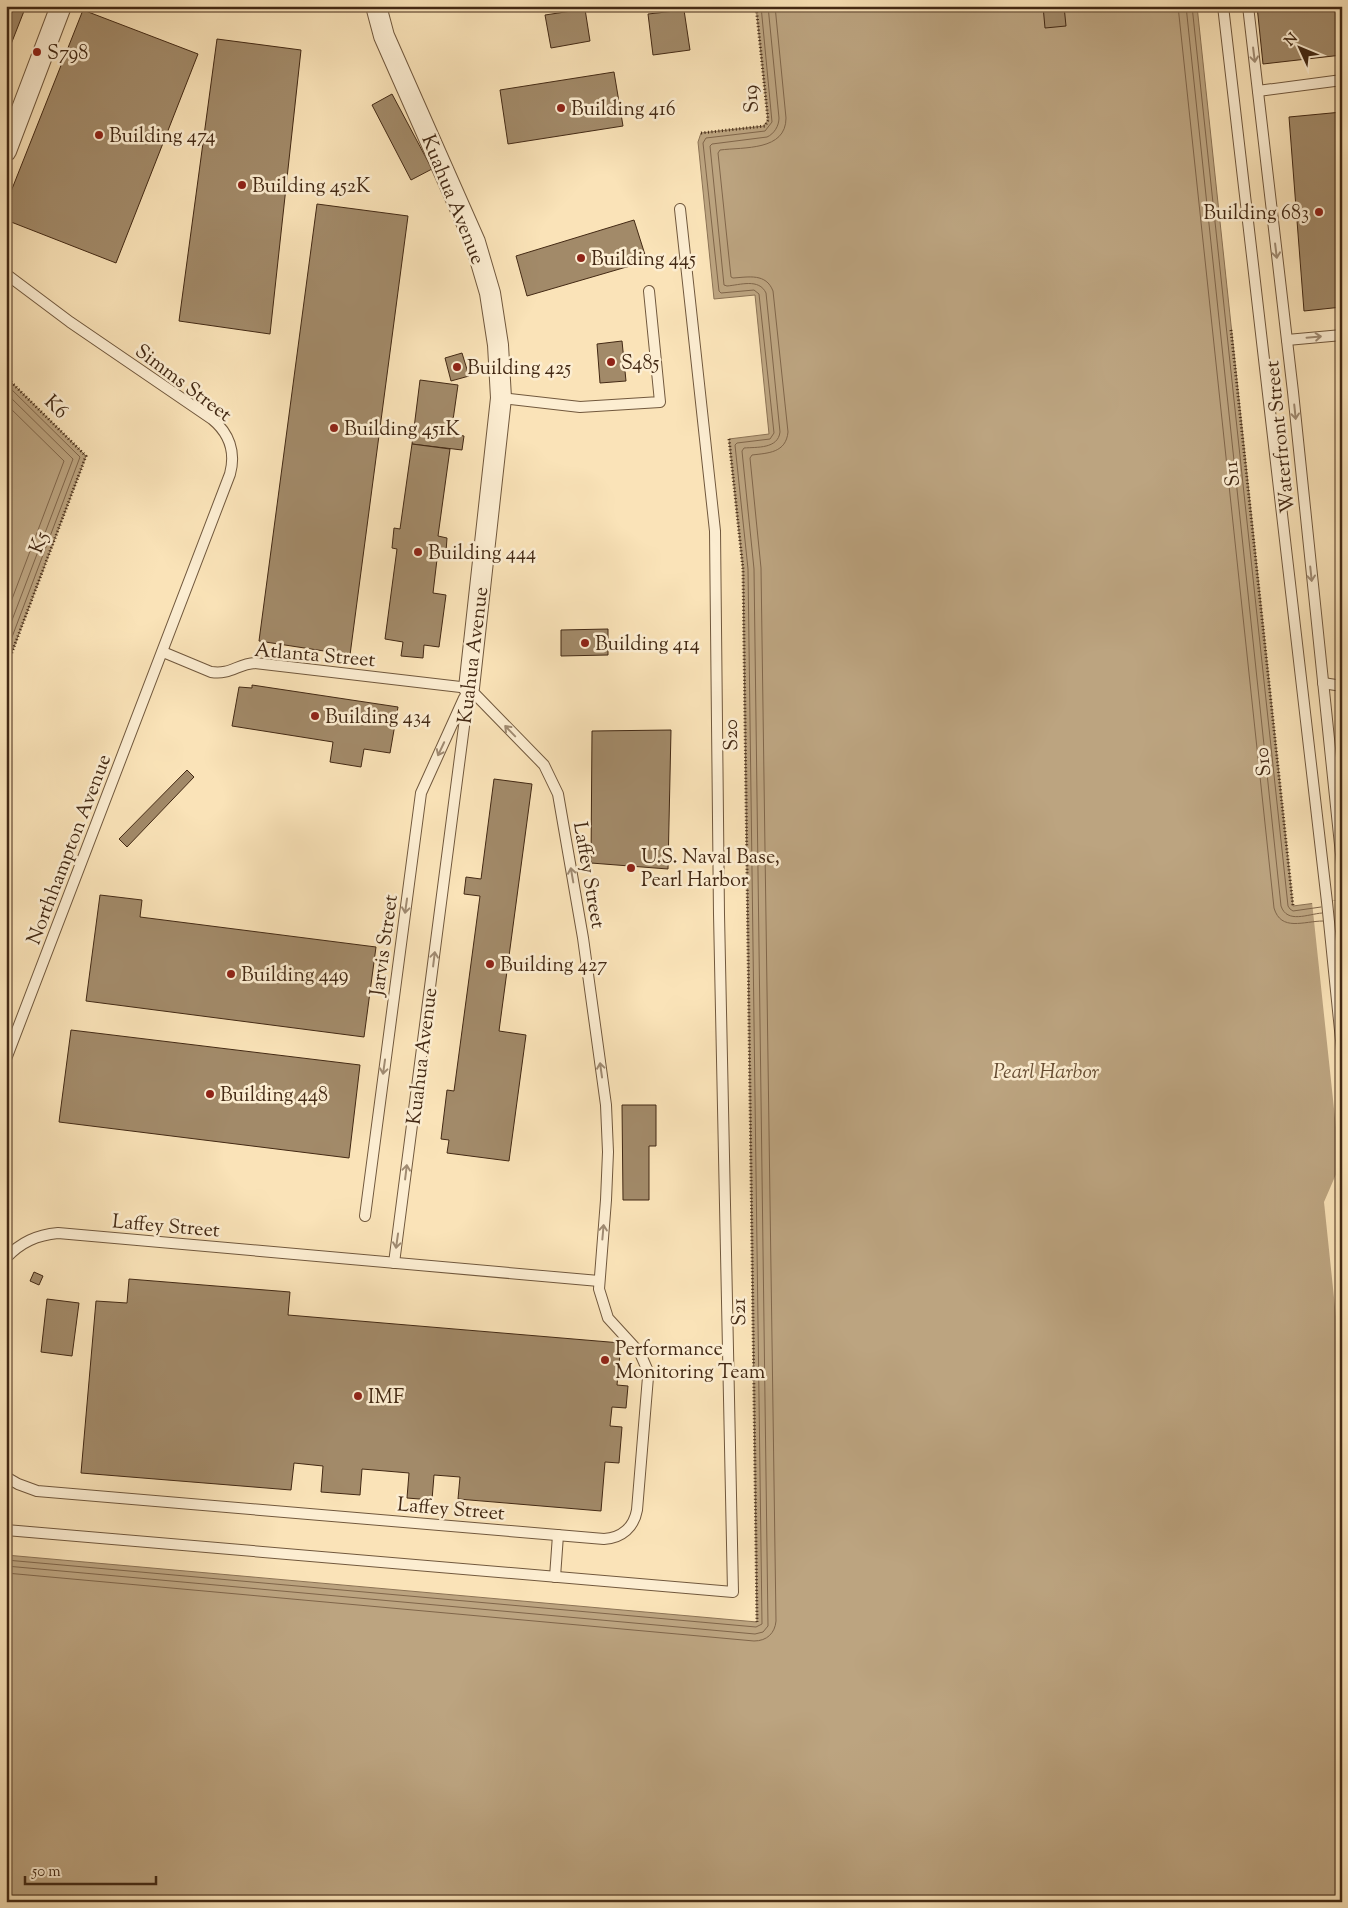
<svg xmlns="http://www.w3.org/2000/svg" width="1348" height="1908" font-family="'Sorts Mill Goudy',serif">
	<rect width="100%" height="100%" fill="#fae3b8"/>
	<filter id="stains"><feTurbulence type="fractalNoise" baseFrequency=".004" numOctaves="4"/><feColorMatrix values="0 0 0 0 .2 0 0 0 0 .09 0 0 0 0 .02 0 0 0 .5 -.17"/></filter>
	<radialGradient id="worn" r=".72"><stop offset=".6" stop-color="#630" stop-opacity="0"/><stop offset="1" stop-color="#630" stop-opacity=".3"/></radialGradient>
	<g fill="#bca480" stroke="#8c7355">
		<path d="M756 6H1197L1293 906 1339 900 1342 918V1902H6V1555L757 1622 743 569 729 439 769 434 755 295 714 299 698 142 701 133 764 126 768 120Z"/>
		<path d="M6 377 86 456 6 668Z"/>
	</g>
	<path fill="#fae3b8" d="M1339 900 1342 918V1374L1324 1202 1340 1165 1312 902Z"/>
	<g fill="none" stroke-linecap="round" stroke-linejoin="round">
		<g stroke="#80664a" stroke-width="1">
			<path d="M1178 6 1274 908C1281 932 1304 921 1323 921"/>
			<path d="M1186 6 1281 906C1287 924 1308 914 1322 913"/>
			<path d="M1192 6 1288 906 1290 909 1293 911 1321 907"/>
			<path d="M6 384 80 457 6 653"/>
			<path d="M6 393 73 459 6 636"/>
			<path d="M6 404 64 461 6 615"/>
			<path d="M6 1560 756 1627 762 1624 748 569 735 445 737 443 770 439 774 433 759 294 754 290 721 293 719 291 703 143 706 138 765 131 772 122 761 6"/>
			<path d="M6 1566 755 1634 763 1632 768 1626 754 569 742 451 744 448C757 447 778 449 780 432L766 293C759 278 740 285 727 286L724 285 710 146 712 144 767 137C774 134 779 126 779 118L768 6"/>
			<path d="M6 1573 754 1641C767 1641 775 1633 776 1621L761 568 750 458 752 455C768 453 786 453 788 432L773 291C766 273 749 277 733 278L731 277 718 153 720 150C744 147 786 151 786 118L775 6"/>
		</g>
	</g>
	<g fill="#a28a69" stroke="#432914">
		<path d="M6 6H26L6 57Z"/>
		<path d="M1043 6H1064L1066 26 1045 28Z"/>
		<path d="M1257 6H1342V55L1263 64Z"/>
		<path d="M585 9 590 41 551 48 545 15Z"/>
		<path d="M83 10 198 54 116 263 6 220V204Z"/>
		<path d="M684 10 690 50 653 55 648 14Z"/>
		<path d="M217 39 301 50 270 334 179 321Z"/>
		<path d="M614 72 623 126 508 144 500 90Z"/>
		<path d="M392 94 432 169 411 180 372 105Z"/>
		<path d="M1342 112V307L1304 311 1289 117Z"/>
		<path d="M317 204 408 216 350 655 259 641Z"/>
		<path d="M634 220 647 261 527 296 516 256Z"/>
		<path d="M622 341 626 381 600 383 597 344Z"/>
		<path d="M462 353 469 376 451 381 445 358Z"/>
		<path d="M420 380 458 385 451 434 464 436 462 450 412 444Z"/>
		<path d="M412 444 450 449 438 536 447 538 446 552 438 551 433 593 446 595 439 647 424 645 423 658 401 656 403 642 385 639 397 549 392 548 394 528 400 529Z"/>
		<path d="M608 629V655L561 656V630Z"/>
		<path d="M252 685 398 707 390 753 364 749 361 767 330 762 333 742 232 726 239 687 252 688Z"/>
		<path d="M671 730 668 869 591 863 592 731Z"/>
		<path d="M187 770 194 777 127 847 119 839Z"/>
		<path d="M494 779 532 784 499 1031 526 1035 509 1161 447 1153 449 1140 441 1139 447 1090 454 1091 480 896 464 894 466 877 481 879Z"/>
		<path d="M100 895 142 900 140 917 376 947 364 1037 86 1001Z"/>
		<path d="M71 1030 360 1065 349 1158 59 1122Z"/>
		<path d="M622 1105H656V1146H649V1200H623Z"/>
		<path d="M34 1272 43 1276 39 1285 30 1281Z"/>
		<path d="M129 1279 290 1292 288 1315 621 1343 617 1385 628 1386 626 1408 612 1407 610 1426 622 1427 619 1463 605 1462 601 1511 458 1499 460 1477 434 1475 432 1500 407 1498 409 1473 362 1469 360 1495 321 1492 323 1466 294 1463 291 1490 81 1473 96 1301 127 1303Z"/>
		<path d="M47 1299 79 1303 72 1356 41 1352Z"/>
	</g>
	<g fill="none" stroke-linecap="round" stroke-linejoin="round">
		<g stroke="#71583d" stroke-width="12">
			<g id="lane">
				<path d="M1223 6 1327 902 1342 1050"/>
				<path d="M1248 6 1293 392 1342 864"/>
				<path d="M1258 91 1342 80"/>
				<path d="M6 274 70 322 212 419C229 433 236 452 230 474L6 1059"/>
				<path d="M1287 340 1342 335"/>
				<path d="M501 398 580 407 660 402 649 291"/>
				<path d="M163 652 211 672C231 675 237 664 255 663L469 688"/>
				<path d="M1323 683 1342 686"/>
				<path d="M365 1216 421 793 464 698"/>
				<path d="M6 1258C21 1242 37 1235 58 1233L599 1281"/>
				<path d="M394 1263 469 688"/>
				<path d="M6 1477 18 1484 37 1491 604 1539C622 1538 634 1527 637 1510L648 1377 647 1369 640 1353 608 1318 599 1289 606 1200 608 1152 606 1105 583 938 558 794 544 765 469 688"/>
				<path d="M6 1530 733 1592 719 914 715 531 680 209"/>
				<path d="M555 1577 558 1535"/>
			</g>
		</g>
		<g stroke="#71583d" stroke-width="22">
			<g id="street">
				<path d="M376 6 384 36 475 242 490 293 498 345 501 398 469 688"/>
				<path d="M6 151 61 6"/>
			</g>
		</g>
		<g stroke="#432914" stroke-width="3" stroke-dasharray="1 2.5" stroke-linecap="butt">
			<path d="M701 133 765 126 768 120 756 6"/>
			<path d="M1231 330 1293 906"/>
			<path d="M6 377 86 456 6 668"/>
			<path d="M729 439 743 569 757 1622"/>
		</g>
		<use href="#lane" stroke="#fcedd1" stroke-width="10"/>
		<use href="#street" stroke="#fcedd1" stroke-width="20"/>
	</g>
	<defs><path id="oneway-shaft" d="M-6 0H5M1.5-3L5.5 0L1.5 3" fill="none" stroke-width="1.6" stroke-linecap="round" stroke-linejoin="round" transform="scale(1.25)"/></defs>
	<g stroke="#a08b72">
		<use href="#oneway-shaft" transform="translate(1254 55) rotate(83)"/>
		<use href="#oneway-shaft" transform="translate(1276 251) rotate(83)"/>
		<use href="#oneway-shaft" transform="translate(1314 337) rotate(-5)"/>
		<use href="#oneway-shaft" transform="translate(1295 412) rotate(84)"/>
		<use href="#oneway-shaft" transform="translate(1311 574) rotate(84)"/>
		<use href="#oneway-shaft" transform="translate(510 731) rotate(-134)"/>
		<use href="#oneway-shaft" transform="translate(441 749) rotate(115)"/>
		<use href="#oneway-shaft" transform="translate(572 875) rotate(-100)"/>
		<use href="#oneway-shaft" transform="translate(406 906) rotate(98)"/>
		<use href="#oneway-shaft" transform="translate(434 959) rotate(-83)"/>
		<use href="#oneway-shaft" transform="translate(384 1067) rotate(98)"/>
		<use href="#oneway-shaft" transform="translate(601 1070) rotate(-98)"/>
		<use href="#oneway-shaft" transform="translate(406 1172) rotate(-83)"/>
		<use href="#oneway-shaft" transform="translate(603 1232) rotate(-85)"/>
		<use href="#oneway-shaft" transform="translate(397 1241) rotate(98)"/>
	</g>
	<g fill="#8f2418" stroke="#fcedd1" stroke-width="2">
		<circle cx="37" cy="52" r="5"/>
		<circle cx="561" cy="108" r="5"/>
		<circle cx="99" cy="135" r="5"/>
		<circle cx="242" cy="185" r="5"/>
		<circle cx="1319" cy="212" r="5"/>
		<circle cx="581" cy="258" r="5"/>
		<circle cx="611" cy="362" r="5"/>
		<circle cx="457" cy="367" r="5"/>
		<circle cx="334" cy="428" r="5"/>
		<circle cx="418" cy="552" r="5"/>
		<circle cx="585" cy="643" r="5"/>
		<circle cx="315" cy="716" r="5"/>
		<circle cx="631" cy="868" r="5"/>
		<circle cx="490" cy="964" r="5"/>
		<circle cx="231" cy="974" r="5"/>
		<circle cx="210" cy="1094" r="5"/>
		<circle cx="605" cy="1360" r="5"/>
		<circle cx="358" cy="1396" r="5"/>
	</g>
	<g text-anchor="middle" stroke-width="5" stroke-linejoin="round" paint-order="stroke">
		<g font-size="20" fill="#432914" stroke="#fcedd1" text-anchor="start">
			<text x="47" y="59">S798</text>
			<text x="571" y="115">Building 416</text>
			<text x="109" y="142">Building 474</text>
			<text x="252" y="192">Building 452K</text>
			<text x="1309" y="219" text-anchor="end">Building 683</text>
			<text x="591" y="265">Building 445</text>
			<text x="621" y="369">S485</text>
			<text x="467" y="374">Building 425</text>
			<text x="344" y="435">Building 451K</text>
			<text x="428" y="559">Building 444</text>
			<text x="595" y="650">Building 414</text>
			<text x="325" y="723">Building 434</text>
			<text x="641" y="863">U.S. Naval Base,<tspan x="641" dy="23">Pearl Harbor</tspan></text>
			<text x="500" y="971">Building 427</text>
			<text x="241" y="981">Building 449</text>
			<text x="220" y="1101">Building 448</text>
			<text x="615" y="1355">Performance<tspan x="615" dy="23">Monitoring Team</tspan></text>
			<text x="368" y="1403">IMF</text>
		</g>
		<g font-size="20" fill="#432914" stroke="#fcedd1">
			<text transform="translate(750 99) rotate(-94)" y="7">S19</text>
			<text transform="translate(454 199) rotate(68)" y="7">Kuahua Avenue</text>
			<text transform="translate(184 382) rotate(37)" y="7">Simms Street</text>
			<text transform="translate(57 406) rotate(44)" y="7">K6</text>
			<text transform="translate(1279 437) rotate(-96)" y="7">Waterfront Street</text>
			<text transform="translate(1231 474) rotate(-96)" y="7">S11</text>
			<text transform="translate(38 542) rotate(-69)" y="7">K5</text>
			<text transform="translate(315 654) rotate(5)" y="7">Atlanta Street</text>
			<text transform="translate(472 655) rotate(-83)" y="7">Kuahua Avenue</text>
			<text transform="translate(730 735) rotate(-91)" y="7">S20</text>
			<text transform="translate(1262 762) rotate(-96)" y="7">S10</text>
			<text transform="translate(68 849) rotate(-69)" y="7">Northhampton Avenue</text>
			<text transform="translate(590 875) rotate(80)" y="7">Laffey Street</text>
			<text transform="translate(383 945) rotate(-82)" y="7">Jarvis Street</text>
			<text transform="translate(421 1056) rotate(-83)" y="7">Kuahua Avenue</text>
			<text transform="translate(166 1225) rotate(5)" y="7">Laffey Street</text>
			<text transform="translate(738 1312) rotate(-91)" y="7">S21</text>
			<text transform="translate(451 1508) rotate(5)" y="7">Laffey Street</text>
		</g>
		<g font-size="21" font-style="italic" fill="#674e34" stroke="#fcedd1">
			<text x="1046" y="1078">Pearl Harbor</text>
		</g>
	</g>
	<rect width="1348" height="1908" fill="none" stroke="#fae3b8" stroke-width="25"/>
	<rect x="8" y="8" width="1333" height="1893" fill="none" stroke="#432914" stroke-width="2.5"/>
	<rect x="12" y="12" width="1323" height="1883" fill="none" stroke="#432914"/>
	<g transform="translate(1300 48) rotate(314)" stroke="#fcedd1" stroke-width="4" paint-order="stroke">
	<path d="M0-4L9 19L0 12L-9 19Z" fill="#432914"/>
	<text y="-8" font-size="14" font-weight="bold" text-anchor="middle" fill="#432914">N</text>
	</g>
	<path d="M25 1876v8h131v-8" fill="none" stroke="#432914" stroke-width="2.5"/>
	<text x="32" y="1876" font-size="15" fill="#432914" stroke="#fcedd1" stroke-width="4" paint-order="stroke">50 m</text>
	<rect width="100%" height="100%" filter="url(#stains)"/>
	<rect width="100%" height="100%" fill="url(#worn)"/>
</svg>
